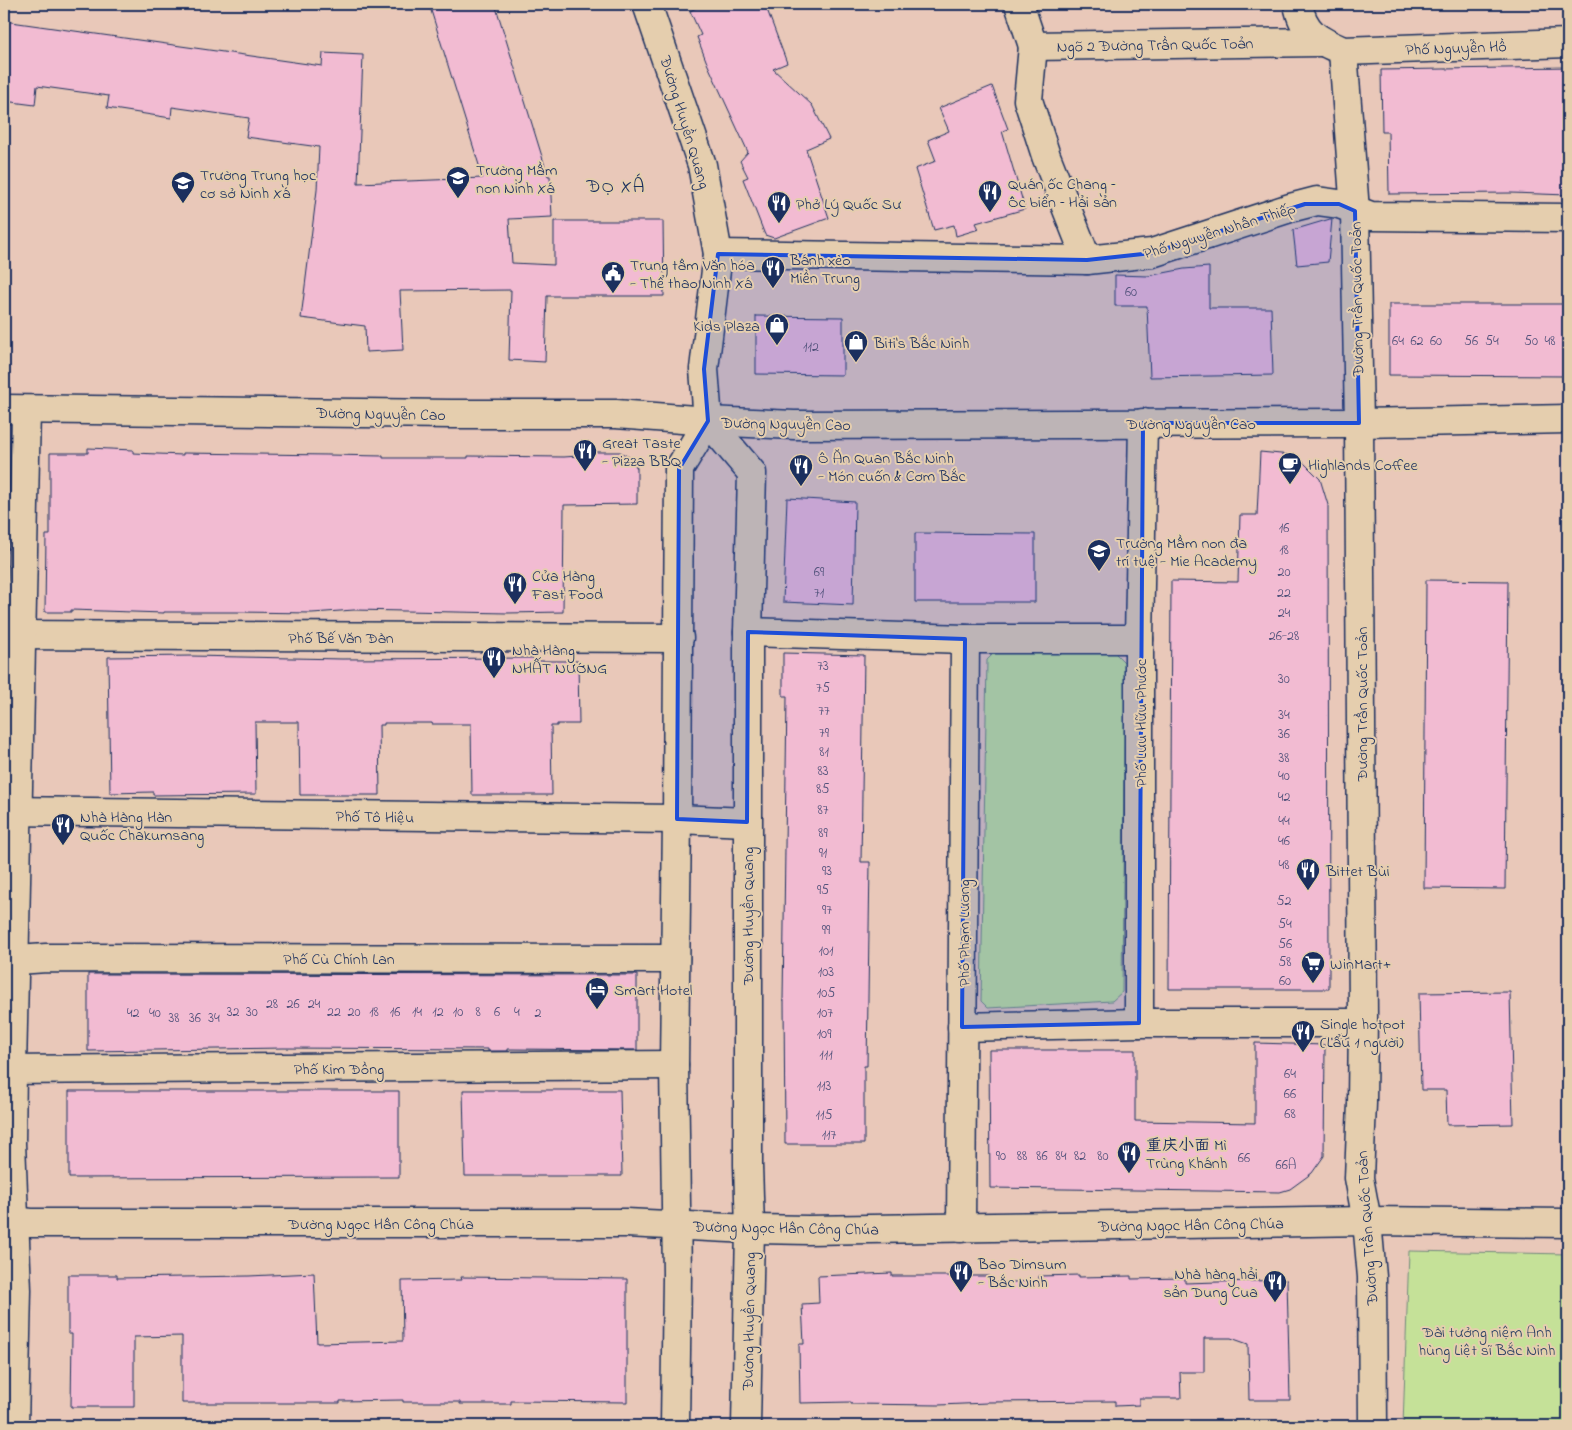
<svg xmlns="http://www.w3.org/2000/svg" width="1572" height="1430" font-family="'Indie Flower','LXGW WenKai TC',sans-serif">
	<rect width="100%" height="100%" fill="#e9c8b9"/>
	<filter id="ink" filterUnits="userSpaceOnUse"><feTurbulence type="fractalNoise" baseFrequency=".02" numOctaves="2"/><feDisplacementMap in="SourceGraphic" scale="10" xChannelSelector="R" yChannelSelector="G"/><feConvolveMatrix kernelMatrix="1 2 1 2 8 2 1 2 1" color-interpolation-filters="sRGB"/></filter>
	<g filter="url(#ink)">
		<g fill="#c5e198" stroke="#70887b">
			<path d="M995 652H1114L1125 663 1122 992 1112 1001 988 1008 981 1001 987 660Z"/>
			<path d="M1409 1251 1568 1254V1426H1403Z"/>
		</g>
		<g fill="#f2bbd2" stroke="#1b2f5e">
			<path d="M429 4H495L548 176H550L552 217 509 219 512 263 554 265V221H663L664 296H547L545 362 509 360 511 290 400 291 403 350 366 352 365 326 301 318 317 190 319 147 246 137 249 118 172 107 171 118 107 108 109 96 37 86 35 105 4 101V21L322 66 323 53 363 55 358 183 483 178Z"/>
			<path d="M704 4H765L787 63 773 69 812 105 829 139 806 149 829 218 774 238 765 235 743 179 748 177 740 161 748 152 707 63 697 37 701 35 690 11Z"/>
			<path d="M1568 67V195L1511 193 1389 194 1388 132H1382L1381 70Z"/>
			<path d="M992 86 1008 129 1002 131 1025 209 976 223 979 229 956 236 954 225 934 230 915 169 936 161 928 140 949 131 939 108Z"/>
			<path d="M1330 219H1332L1328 262 1297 265 1293 230Z"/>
			<path d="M1209 267V308H1271L1273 375 1150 377 1147 306H1115V275L1148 276 1184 269Z"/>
			<path d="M1389 304H1568V376L1389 375Z"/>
			<path d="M756 316 843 317V375L756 374Z"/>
			<path d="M88 448 133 450V453L183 455V453L329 455 383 456V458H468V456L564 457 578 456 582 452H620L629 457 637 468V504L564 505 563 612 507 613 354 610 312 613 237 612H164V613L71 610V612H45L46 535H50V453H88Z"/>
			<path d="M1260 452 1291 455 1302 461 1320 479 1328 505 1329 989H1169L1171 581 1238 582 1240 515H1257Z"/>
			<path d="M787 498 855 502 853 605 783 602Z"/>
			<path d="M915 533 1035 534V602H915Z"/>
			<path d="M1426 580 1508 581 1505 889 1424 888Z"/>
			<path d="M783 653 864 655 861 862H870L867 1066H864V1144H785L784 1000H783L787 696H783Z"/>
			<path d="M191 656 342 659 534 658V661H578L579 724H557V726H551L552 795H472L471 724H432V723H384V725H379L380 795H300L299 722H255L256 794 153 795V792L110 793 108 657Z"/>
			<path d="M88 974 637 975V1050L508 1049V1051H488V1049L283 1048 88 1051Z"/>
			<path d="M1510 992 1513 1124 1447 1125 1446 1090H1421L1419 993Z"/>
			<path d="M1255 1043 1325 1045 1324 1156 1312 1173 1290 1189 1280 1192 990 1188 989 1050H1135V1121L1255 1123Z"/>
			<path d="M463 1090H620L622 1176H465Z"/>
			<path d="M69 1091H399V1177L69 1178Z"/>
			<path d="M314 1273 317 1343 403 1341 402 1281 462 1280 461 1277 627 1279V1402L511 1401V1404H460V1402H403V1400L340 1401V1403H182V1336L134 1337V1407H71L72 1334H68V1275H117V1278L249 1276Z"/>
			<path d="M892 1273V1276H989V1283L1039 1281V1276L1079 1275V1277L1131 1276V1279L1185 1278V1283L1287 1280 1290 1400H1249L1248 1344 1231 1338H1204V1372H1180L1181 1398H1139V1405L1115 1406V1401L987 1402V1403L939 1405 851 1404V1402L800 1403 799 1344H804L802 1304 819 1303 818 1276Z"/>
		</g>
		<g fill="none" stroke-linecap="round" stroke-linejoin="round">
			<g stroke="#1b2f5e" stroke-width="31">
				<g id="minor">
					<path d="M1019 4 1033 46 1321 42"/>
					<path d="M1298 4C1303 33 1318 40 1343 51L1355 211 1359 423 1363 1016 1362 1103 1359 1178 1367 1221 1372 1277 1373 1426"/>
					<path d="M1033 46 1028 100 1046 156 1087 260"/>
					<path d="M1343 51 1568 43"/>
					<path d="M718 254 1087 260 1152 253 1290 208 1317 201 1339 204 1371 216 1568 218"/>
					<path d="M748 632 965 639H1139"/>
					<path d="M4 635 679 638"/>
					<path d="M4 811 677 819 747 822"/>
					<path d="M4 961 46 958 675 959"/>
					<path d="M1139 1023V639L1143 423"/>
					<path d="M962 1027 1139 1023H1363"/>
					<path d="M4 1070 674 1065"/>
					<path d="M961 1228 965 639"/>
				</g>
			</g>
			<g stroke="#1b2f5e" stroke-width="31">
				<g id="tertiary">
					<path d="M647 4 702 165 718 254 704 369 708 421 679 469 677 819 674 1065 677 1276 675 1426"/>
					<path d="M708 421 752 473 748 632V1165L750 1229 746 1426"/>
					<path d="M14 1426 17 1290 11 1143 12 1070 26 410"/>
				</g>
			</g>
			<g stroke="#1b2f5e" stroke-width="31">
				<g id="secondary">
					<path d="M4 409 452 414H616L708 421 794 425 1359 423 1568 419"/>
					<path d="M4 1220 31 1223H626L750 1229 808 1230 1367 1221 1568 1223"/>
				</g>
			</g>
			<use href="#minor" stroke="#e5ceae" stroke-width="28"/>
			<use href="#tertiary" stroke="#e5ceae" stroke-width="28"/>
			<use href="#secondary" stroke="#e5ceae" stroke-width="28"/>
		</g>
	</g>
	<path fill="#1d4ed8" fill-opacity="0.2" stroke="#1d4ed8" stroke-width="4" stroke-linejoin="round" d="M1305 204H1339L1355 211 1359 423H1143L1139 1023 962 1027 965 639 748 632 747 822 677 819 679 469 708 421 704 369 718 254 1087 260 1152 253Z"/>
	<defs>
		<g id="school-pin" transform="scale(1.25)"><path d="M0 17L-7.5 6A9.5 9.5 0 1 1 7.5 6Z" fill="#1b2f5e" stroke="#e5ceae"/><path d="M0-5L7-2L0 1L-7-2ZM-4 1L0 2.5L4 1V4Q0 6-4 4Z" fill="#fff"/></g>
		<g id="restaurant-pin" transform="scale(1.25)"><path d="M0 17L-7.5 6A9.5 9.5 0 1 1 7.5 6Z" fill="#1b2f5e" stroke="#e5ceae"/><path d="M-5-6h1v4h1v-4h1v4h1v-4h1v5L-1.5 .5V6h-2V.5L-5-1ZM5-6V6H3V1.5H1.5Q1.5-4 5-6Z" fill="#fff"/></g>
		<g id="civic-pin" transform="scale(1.25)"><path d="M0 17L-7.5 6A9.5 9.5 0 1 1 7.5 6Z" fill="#1b2f5e" stroke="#e5ceae"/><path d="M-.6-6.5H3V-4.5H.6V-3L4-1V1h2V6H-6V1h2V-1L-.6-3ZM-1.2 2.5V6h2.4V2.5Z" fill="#fff"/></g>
		<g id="shop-pin" transform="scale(1.25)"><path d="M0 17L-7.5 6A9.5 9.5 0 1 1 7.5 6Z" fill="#1b2f5e" stroke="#e5ceae"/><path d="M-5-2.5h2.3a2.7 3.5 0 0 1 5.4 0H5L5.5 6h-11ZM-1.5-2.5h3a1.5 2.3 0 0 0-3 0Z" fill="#fff"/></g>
		<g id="cafe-pin" transform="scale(1.25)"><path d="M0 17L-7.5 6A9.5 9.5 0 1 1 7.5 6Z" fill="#1b2f5e" stroke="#e5ceae"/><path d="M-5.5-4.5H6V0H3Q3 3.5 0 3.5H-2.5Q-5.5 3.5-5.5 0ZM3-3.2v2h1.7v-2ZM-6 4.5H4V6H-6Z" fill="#fff"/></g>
		<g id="supermarket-pin" transform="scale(1.25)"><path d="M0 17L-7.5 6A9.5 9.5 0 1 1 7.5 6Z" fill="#1b2f5e" stroke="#e5ceae"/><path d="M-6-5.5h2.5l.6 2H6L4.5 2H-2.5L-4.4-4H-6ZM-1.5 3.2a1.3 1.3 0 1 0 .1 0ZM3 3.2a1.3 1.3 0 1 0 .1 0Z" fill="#fff"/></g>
		<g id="hotel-pin" transform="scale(1.25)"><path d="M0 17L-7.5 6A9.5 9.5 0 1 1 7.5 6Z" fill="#1b2f5e" stroke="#e5ceae"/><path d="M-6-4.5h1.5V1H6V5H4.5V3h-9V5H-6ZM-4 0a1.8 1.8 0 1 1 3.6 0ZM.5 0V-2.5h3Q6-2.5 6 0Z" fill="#fff"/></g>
	</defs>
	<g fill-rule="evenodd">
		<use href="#school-pin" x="458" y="178"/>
		<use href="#school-pin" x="183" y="183"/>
		<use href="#restaurant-pin" x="990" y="192"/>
		<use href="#restaurant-pin" x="779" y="203"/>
		<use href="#restaurant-pin" x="773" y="268"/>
		<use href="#civic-pin" x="613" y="273"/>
		<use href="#shop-pin" x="777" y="325"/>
		<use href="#shop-pin" x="856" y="342"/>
		<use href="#restaurant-pin" x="585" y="451"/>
		<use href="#cafe-pin" x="1290" y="464"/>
		<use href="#restaurant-pin" x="801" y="466"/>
		<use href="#school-pin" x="1099" y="551"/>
		<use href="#restaurant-pin" x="515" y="584"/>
		<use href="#restaurant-pin" x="494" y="658"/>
		<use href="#restaurant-pin" x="63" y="825"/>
		<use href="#restaurant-pin" x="1308" y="870"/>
		<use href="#supermarket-pin" x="1313" y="963"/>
		<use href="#hotel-pin" x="597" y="989"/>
		<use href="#restaurant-pin" x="1303" y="1032"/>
		<use href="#restaurant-pin" x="1129" y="1153"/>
		<use href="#restaurant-pin" x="961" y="1272"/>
		<use href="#restaurant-pin" x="1275" y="1282"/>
	</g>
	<g text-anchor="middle" stroke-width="4" stroke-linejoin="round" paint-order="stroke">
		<g font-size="14" fill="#51527b">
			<text x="1131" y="296">60</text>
			<text x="1398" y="345">64</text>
			<text x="1417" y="345">62</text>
			<text x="1436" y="345">60</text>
			<text x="1471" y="345">56</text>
			<text x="1492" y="345">54</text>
			<text x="1531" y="345">50</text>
			<text x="1550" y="345">48</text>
			<text x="811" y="351">112</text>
			<text x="1284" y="532">16</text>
			<text x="1284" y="554">18</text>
			<text x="819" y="576">69</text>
			<text x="1284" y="576">20</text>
			<text x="819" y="597">71</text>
			<text x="1284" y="597">22</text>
			<text x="1284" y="617">24</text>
			<text x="1284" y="640">26-28</text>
			<text x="823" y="670">73</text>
			<text x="1284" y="683">30</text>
			<text x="823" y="692">75</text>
			<text x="824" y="715">77</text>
			<text x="1284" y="719">34</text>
			<text x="824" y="737">79</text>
			<text x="1284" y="738">36</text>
			<text x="824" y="756">81</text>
			<text x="1284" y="762">38</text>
			<text x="823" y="775">83</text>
			<text x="1284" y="780">40</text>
			<text x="823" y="793">85</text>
			<text x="1284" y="801">42</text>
			<text x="823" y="814">87</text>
			<text x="1284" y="825">44</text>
			<text x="823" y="837">89</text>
			<text x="1284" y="845">46</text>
			<text x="823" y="857">91</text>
			<text x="1284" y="869">48</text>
			<text x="827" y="875">93</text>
			<text x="823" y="894">95</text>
			<text x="1284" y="905">52</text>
			<text x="827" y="914">97</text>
			<text x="1285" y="928">54</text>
			<text x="826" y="934">99</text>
			<text x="1285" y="948">56</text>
			<text x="826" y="955">101</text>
			<text x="1285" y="966">58</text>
			<text x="826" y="976">103</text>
			<text x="1285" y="985">60</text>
			<text x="826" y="997">105</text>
			<text x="272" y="1008">28</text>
			<text x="293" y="1008">26</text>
			<text x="314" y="1008">24</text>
			<text x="233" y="1016">32</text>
			<text x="252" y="1016">30</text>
			<text x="334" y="1016">22</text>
			<text x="354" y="1016">20</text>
			<text x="374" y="1016">18</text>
			<text x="395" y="1016">16</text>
			<text x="417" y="1016">14</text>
			<text x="438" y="1016">12</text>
			<text x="458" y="1016">10</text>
			<text x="478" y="1016">8</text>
			<text x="497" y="1016">6</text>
			<text x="517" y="1016">4</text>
			<text x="133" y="1017">42</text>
			<text x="155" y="1017">40</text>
			<text x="538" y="1017">2</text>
			<text x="825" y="1017">107</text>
			<text x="174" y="1022">38</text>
			<text x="195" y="1022">36</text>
			<text x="214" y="1022">34</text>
			<text x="824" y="1038">109</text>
			<text x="826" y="1059">111</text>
			<text x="1290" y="1078">64</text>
			<text x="824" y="1090">113</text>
			<text x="1290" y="1098">66</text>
			<text x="1290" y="1118">68</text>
			<text x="824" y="1119">115</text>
			<text x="829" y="1139">117</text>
			<text x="1001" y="1160">90</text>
			<text x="1022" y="1160">88</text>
			<text x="1042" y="1160">86</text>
			<text x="1061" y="1160">84</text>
			<text x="1080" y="1160">82</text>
			<text x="1103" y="1160">80</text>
			<text x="1244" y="1162">66</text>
			<text x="1286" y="1169">66A</text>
		</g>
		<g font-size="16" fill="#1b2f5e" stroke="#e5ceae">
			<text transform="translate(1155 44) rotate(-1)" y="6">Ngõ 2 Đường Trần Quốc Toản</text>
			<text transform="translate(1456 47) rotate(-2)" y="6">Phố Nguyễn Hồ</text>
			<text transform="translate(686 122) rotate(73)" y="6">Đường Huyền Quang</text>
			<text transform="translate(1219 230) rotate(-17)" y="6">Phố Nguyễn Nhân Thiếp</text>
			<text transform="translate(1356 299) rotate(-91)" y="6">Đường Trần Quốc Toản</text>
			<text transform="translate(381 413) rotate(1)" y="6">Đường Nguyễn Cao</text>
			<text transform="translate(786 423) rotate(1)" y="6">Đường Nguyễn Cao</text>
			<text x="1191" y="429">Đường Nguyễn Cao</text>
			<text x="341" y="643">Phố Bế Văn Đàn</text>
			<text transform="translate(1361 704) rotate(-90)" y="6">Đường Trần Quốc Toản</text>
			<text transform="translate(1140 723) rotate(-90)" y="6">Phố Lưu Hữu Phước</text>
			<text transform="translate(375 816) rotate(1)" y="6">Phố Tô Hiệu</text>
			<text transform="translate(747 916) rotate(-90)" y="6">Đường Huyền Quang</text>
			<text transform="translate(963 933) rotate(-90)" y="6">Phố Phạm Lương</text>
			<text x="339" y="964">Phố Cù Chính Lan</text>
			<text x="339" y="1074">Phố Kim Đồng</text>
			<text x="381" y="1229">Đường Ngọc Hân Công Chúa</text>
			<text transform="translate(1191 1224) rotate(-1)" y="6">Đường Ngọc Hân Công Chúa</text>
			<text transform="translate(786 1227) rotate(1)" y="6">Đường Ngọc Hân Công Chúa</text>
			<text transform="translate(1366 1228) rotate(-94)" y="6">Đường Trần Quốc Toản</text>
			<text transform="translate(748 1321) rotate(-89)" y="6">Đường Huyền Quang</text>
		</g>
		<g font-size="16" fill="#1b2f5e" stroke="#e5ceae" text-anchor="start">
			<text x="476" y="175">Trường Mầm<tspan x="476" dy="18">non Ninh Xá</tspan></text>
			<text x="200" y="180">Trường Trung học<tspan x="200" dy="18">cơ sở Ninh Xá</tspan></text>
			<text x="1008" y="189">Quán ốc Chang –<tspan x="1008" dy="18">Ốc biển – Hải sản</tspan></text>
			<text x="796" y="209">Phở Lý Quốc Sư</text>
			<text x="790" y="265">Bánh xèo<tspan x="790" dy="18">Miền Trung</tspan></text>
			<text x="630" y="270">Trung tâm Văn hóa<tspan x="630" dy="18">- Thể thao Ninh Xá</tspan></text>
			<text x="760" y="331" text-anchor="end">Kids Plaza</text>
			<text x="874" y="348">Biti's Bắc Ninh</text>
			<text x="602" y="448">Great Taste<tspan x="602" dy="18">- Pizza BBQ</tspan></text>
			<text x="818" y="463">Ô Ăn Quan Bắc Ninh<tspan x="818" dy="18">- Món cuốn &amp; Cơm Bắc</tspan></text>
			<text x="1308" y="470">Highlands Coffee</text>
			<text x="1116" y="548">Trường Mầm non đa<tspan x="1116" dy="18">trí tuệ - Mie Academy</tspan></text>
			<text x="532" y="581">Cửa Hàng<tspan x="532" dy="18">Fast Food</tspan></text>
			<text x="512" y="655">Nhà Hàng<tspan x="512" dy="18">NHẤT NƯỚNG</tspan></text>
			<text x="80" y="822">Nhà Hàng Hàn<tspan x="80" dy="18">Quốc Chakumsang</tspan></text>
			<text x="1326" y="876">Bittet Bùi</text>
			<text x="1330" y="969">WinMart+</text>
			<text x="614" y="995">Smart Hotel</text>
			<text x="1320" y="1029">Single hotpot<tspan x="1320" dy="18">(Lẩu 1 người)</tspan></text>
			<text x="1146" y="1150">重庆小面 Mì<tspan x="1146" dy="18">Trùng Khánh</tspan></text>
			<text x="978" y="1269">Bao Dimsum<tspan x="978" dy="18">- Bắc Ninh</tspan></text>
			<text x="1258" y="1279" text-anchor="end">Nhà hàng hải<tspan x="1258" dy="18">sản Dung Cua</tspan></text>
		</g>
		<g font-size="16" fill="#2c4164" stroke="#e5ceae">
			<text x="1487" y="1337">Đài tưởng niệm Anh<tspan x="1487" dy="18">hùng Liệt sĩ Bắc Ninh</tspan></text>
		</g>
		<g font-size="19" letter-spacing="1" fill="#1b2f5e" stroke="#e5ceae">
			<text x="616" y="192">ĐỌ XÁ</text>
		</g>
	</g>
	<rect width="1572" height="1430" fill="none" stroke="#e5ceae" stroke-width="20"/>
	<rect x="10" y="10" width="1552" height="1410" fill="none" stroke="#1b2f5e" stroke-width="2" filter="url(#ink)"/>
</svg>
